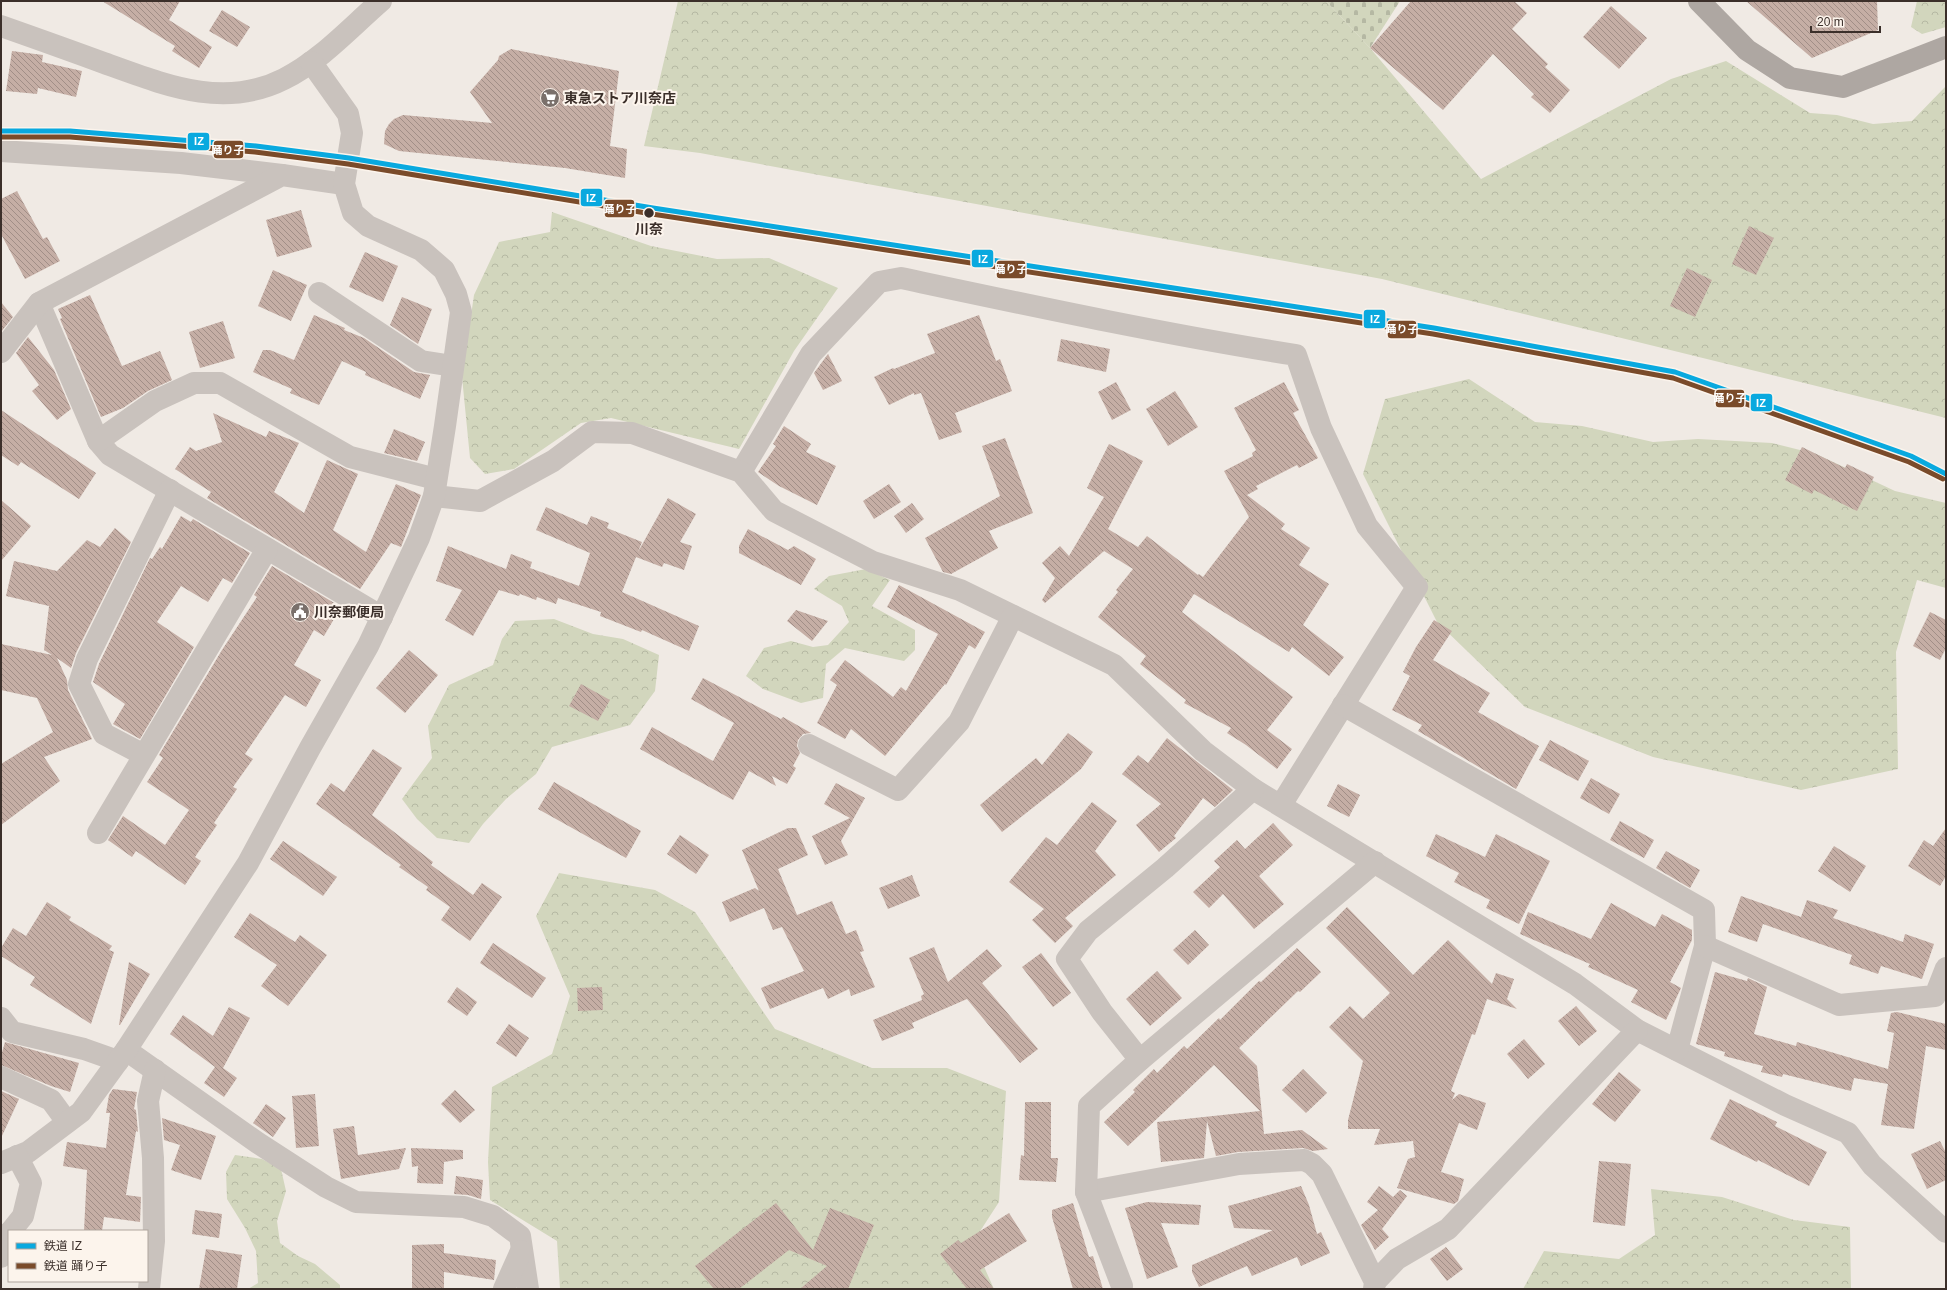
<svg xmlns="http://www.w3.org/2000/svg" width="1947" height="1290" font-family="Helvetica,'Noto Sans JP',sans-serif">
	<defs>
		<pattern id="forest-crowns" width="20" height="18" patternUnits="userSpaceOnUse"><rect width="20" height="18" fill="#d2d6bd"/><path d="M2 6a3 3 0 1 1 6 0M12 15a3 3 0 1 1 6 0" fill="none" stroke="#b5b8a3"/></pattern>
		<pattern id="cemetery-stones" width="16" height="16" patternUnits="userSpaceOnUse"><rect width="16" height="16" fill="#d2d6bd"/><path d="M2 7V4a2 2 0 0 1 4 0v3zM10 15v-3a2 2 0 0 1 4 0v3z" fill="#b5b8a3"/></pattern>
		<pattern id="building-back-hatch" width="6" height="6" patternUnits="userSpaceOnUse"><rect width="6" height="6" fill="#c5aea5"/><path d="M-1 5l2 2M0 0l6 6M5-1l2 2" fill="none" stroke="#a18e87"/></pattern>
	</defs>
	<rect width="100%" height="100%" fill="#f0eae4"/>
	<g fill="url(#forest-crowns)">
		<path d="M678 1H1326L1370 48 1481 179 1671 79 1726 61 1810 113 1837 115 1873 124 1912 121 1946 86V418L1382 279 700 153 644 146Z"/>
		<path d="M1917 1H1946V27L1922 34 1911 27Z"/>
		<path d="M552 212 651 246 717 259 769 258 838 288 794 351 739 449 611 418 581 423 514 469 485 474 470 458 462 377 474 295 499 242 550 232Z"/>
		<path d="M1469 379 1535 422 1582 426 1653 442 1698 439 1772 443 1816 454 1895 491 1946 503V588L1917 580 1896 652 1898 769 1801 790 1653 757 1525 707 1437 622 1363 474 1385 399Z"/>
		<path d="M866 569 890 580 872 606 915 630V650L904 661 845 648 826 664 823 698 801 703 763 689 746 676 764 648 791 641 813 647 828 645 849 622 842 606 814 589 829 576Z"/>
		<path d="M554 619 593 634 623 639 659 655 655 691 630 725 552 747 536 774 506 799 483 824 469 843 437 838 417 819 402 799 432 758 428 726 449 685 493 665 502 639 515 621Z"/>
		<path d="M559 873 655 890 695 912 775 1029 872 1068H947L1006 1091 999 1202 973 1242 994 1289H560L557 1241 490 1200 488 1162 492 1087 552 1054 570 996 536 916Z"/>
		<path d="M235 1155 262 1159 281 1169 286 1191 277 1221 280 1243 298 1256 315 1264 340 1285V1289H248L258 1283 256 1251 245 1228 227 1199 226 1172Z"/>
		<path d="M1651 1189 1722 1197 1794 1220 1850 1227 1851 1289H1523L1544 1251 1619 1259 1655 1235Z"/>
	</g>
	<path fill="url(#cemetery-stones)" d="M1326 1H1400L1370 48Z"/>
	<g fill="url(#building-back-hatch)">
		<path d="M102 1H180L169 20 212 47 199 68 172 51 175 46Z"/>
		<path d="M1411 1H1514L1527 13 1512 29 1548 64 1545 67 1570 90 1550 113 1531 97 1534 94 1493 54 1443 110 1370 48Z"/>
		<path d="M1746 1H1877L1878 30 1812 58Z"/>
		<path d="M1611 6 1647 38 1619 69 1583 37Z"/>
		<path d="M222 10 250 27 237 47 209 31Z"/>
		<path d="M511 49 619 71 610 146 627 149 625 178 565 168 399 151 384 144 385 131 389 124 394 119 403 115 492 123 470 92 498 60 499 56Z"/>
		<path d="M12 51 43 55 42 62 82 71 76 97 38 88 37 94 6 91Z"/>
		<path d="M17 191 43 239 47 237 60 261 25 279 1 234V199Z"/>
		<path d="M301 210 312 247 277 257 266 220Z"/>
		<path d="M1749 226 1774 238 1756 275 1732 264Z"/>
		<path d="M365 252 398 266 383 302 349 287Z"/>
		<path d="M1687 268 1712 280 1695 317 1670 306Z"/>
		<path d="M273 270 307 285 291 321 258 306Z"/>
		<path d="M90 295 122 366 160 351 172 380 148 391 123 408 101 417 60 319 62 318 58 309Z"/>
		<path d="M402 297 432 309 418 344 390 325Z"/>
		<path d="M1 302 13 317 1 332Z"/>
		<path d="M314 315 345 328 344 330 364 338 414 372 430 375 420 399 365 375 366 372 342 361 319 405 290 393 292 389 253 372 263 350H270L294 360Z"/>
		<path d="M979 315 996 361 1000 359 1012 391 955 413 962 432 939 440 921 393 914 395V393L889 405 874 377 893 368 894 369 935 353 927 334Z"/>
		<path d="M223 321 235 358 200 368 189 332Z"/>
		<path d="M28 337 54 370 71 409 57 420 32 391 39 385 16 353Z"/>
		<path d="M1061 339 1110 349 1106 372 1057 361Z"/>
		<path d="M828 354 842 381 823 390 814 373Z"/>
		<path d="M1116 382 1131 410 1112 420 1098 392Z"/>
		<path d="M1284 382 1299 410 1293 413 1318 458 1299 468 1297 465 1256 486 1258 489 1247 495 1285 524 1281 529 1310 548 1299 565 1329 584 1303 625 1344 657 1329 676 1292 647 1289 652 1194 594 1182 612 1293 697 1267 730 1292 749 1277 769 1246 745 1227 733 1231 728 1184 703 1186 700 1140 664 1146 656 1098 617 1118 592 1116 590 1133 569 1104 551 1045 603 1042 600 1055 578 1042 563 1060 546 1069 556 1104 497 1087 488 1109 444 1143 461 1108 529 1138 547 1147 536 1198 575 1199 574 1203 577 1249 517 1224 471 1253 456 1252 453 1256 450 1234 408Z"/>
		<path d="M1175 391 1198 427 1168 446 1146 409Z"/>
		<path d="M1 410 96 473 79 499 21 462 18 466 1 455Z"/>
		<path d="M213 413 266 437 269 431 299 443 274 492 304 513 327 460 358 474 333 530 366 552 396 484 421 495 401 547 391 543 360 589 207 498 211 492 175 469 190 447 196 451 222 442Z"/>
		<path d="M784 426 811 444 806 452 836 466 817 505 779 486 758 472 776 446 773 444Z"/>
		<path d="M394 429 425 442 417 461 384 453Z"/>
		<path d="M1005 438 1033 513 989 531 998 548 951 574 943 572 925 538 1000 496 982 446Z"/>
		<path d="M1802 447 1845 468 1847 464 1874 477 1857 511 1814 490 1812 494 1785 480Z"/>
		<path d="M889 484 901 502 874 519 863 501Z"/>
		<path d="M668 498 696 514 680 542 692 546 684 570 664 563 662 567 636 557 622 592 699 626 689 651 642 630 641 632 600 616 601 612 558 598 556 604 537 597 536 600 520 594 519 596 499 590 473 636 445 620 462 590 436 581 448 546 506 569 511 554 532 562 530 568 579 586 590 553 536 530 546 507 587 525 591 516 609 523 607 528 642 542 638 552Z"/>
		<path d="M1 500 31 526 1 561Z"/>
		<path d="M912 503 924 519 906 533 894 516Z"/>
		<path d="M181 516 191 522 193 519 250 553 232 583 223 578 208 602 181 586 157 622 194 647 140 739 113 724 125 704 93 682 99 664 150 558 152 559 160 547 162 549Z"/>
		<path d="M115 528 131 542 76 653 71 668 57 658 67 680 68 690 92 739 44 757 60 781 1 825V764L53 732 37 698 1 690V644L52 655 44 650 49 606 6 596 14 561 57 571 87 540 100 547Z"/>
		<path d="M748 529 788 550 794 546 816 559 801 585 739 553V546Z"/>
		<path d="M272 566 341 607 324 636 314 630 294 665 321 680 306 707 285 695 245 754 253 759 233 787 237 789 214 823 217 825 195 857 201 861 185 885 136 851 132 857 108 840 123 816 165 845 189 810 147 782 163 758 159 755 222 650 257 597 254 595Z"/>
		<path d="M899 585 985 632 975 649 969 645 946 685 945 684 885 756 851 729 845 739 817 723 837 685 830 680 845 660 893 697 901 687 906 691 938 634 887 607Z"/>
		<path d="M796 610 828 621 812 641 787 621Z"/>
		<path d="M1930 612 1946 620V648L1940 660 1913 646Z"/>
		<path d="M1434 620 1452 631 1433 660 1490 693 1478 712 1539 746 1516 789 1418 731 1422 725 1392 710 1410 676 1403 672 1416 647Z"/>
		<path d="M409 650 438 675 405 713 376 688Z"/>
		<path d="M703 678 781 719 783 717 811 733 803 734 798 740 797 746 800 753 793 766 796 768 787 784 772 776 776 786 749 771 733 800 640 749 652 727 713 761 734 723 691 699Z"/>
		<path d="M581 684 610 700 598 721 569 706Z"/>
		<path d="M1068 733 1093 752 1081 769 1063 784 1002 832 980 805 1036 758 1042 765Z"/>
		<path d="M1167 738 1233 790 1215 807 1203 798 1174 836 1176 838 1159 852 1136 825 1161 804 1122 774 1138 755 1148 763Z"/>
		<path d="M1550 740 1589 761 1578 781 1539 760Z"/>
		<path d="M373 749 402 768 372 815 433 862 431 865 473 895 482 883 502 897 470 941 441 920 450 907 426 890 428 887 399 867 401 865 316 804 331 783 344 792Z"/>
		<path d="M1591 778 1620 794 1609 814 1580 798Z"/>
		<path d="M554 782 641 831 626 858 538 809Z"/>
		<path d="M836 783 865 798 841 841 848 855 825 865 812 836 850 818 824 804Z"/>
		<path d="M1338 784 1360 795 1349 817 1327 806Z"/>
		<path d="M1092 802 1117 821 1095 851 1116 875 1065 918 1073 926 1055 943 1032 920 1044 909 1009 882 1046 837 1057 845Z"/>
		<path d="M1620 821 1654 840 1644 858 1610 840Z"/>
		<path d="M1273 823 1293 845 1259 876 1284 904 1254 929 1223 894 1209 908 1193 892 1220 867 1214 861 1237 840 1245 849Z"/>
		<path d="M788 828H796L808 855 778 869 797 915 832 901 846 934 856 930 864 951 860 952 875 987 851 996 849 989 828 999 823 988 770 1009 761 988 804 971 782 927 773 930 764 908 730 922 722 902 755 888 759 891 742 850Z"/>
		<path d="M1946 828V876L1940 886 1908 866 1924 840 1933 846Z"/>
		<path d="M1436 834 1485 857 1496 834 1550 861 1519 924 1486 908 1490 900 1454 882 1459 873 1426 856Z"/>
		<path d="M680 835 709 855 696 874 667 854Z"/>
		<path d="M283 841 337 877 323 896 270 859Z"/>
		<path d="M1834 846 1866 866 1850 892 1818 871Z"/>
		<path d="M1666 851 1700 870 1690 888 1656 868Z"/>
		<path d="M912 875 920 896 888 909 879 888Z"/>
		<path d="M1741 896 1801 917 1807 900 1838 910 1833 918 1903 942 1905 934 1934 944 1922 979 1881 966 1878 974 1849 964 1852 955 1763 924 1757 942 1728 932Z"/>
		<path d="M47 902 71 917 69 920 112 946 109 950 114 952 91 1024 30 985 35 977 1 956V948L13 928 26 936Z"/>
		<path d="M1611 903 1655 927 1662 914 1692 930V940L1670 982 1681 988 1666 1020 1631 1002 1638 990 1588 967 1590 964 1520 934 1528 912 1591 939Z"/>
		<path d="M1347 907 1413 975 1448 940 1492 984 1496 973 1514 979 1507 999 1517 1009 1487 999 1475 1035 1472 1034 1451 1091 1455 1093 1452 1100 1459 1094 1486 1103 1477 1130 1459 1123 1441 1172 1464 1179 1458 1201 1454 1204 1397 1188 1408 1159 1415 1157 1413 1141 1374 1145 1380 1129H1348V1120L1363 1061 1329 1027 1350 1006 1363 1019 1390 993 1326 928Z"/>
		<path d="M250 913 295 942 300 935 327 955 288 1006 261 986 277 965 234 937Z"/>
		<path d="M1195 930 1209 945 1188 965 1173 950Z"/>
		<path d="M493 943 546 978 532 998 480 963Z"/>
		<path d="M934 947 948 982 987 949 1002 966 982 983 1038 1049 1020 1063 967 999 912 1023 914 1028 882 1041 873 1020 922 1000 921 996 924 994 909 958Z"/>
		<path d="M1297 948 1321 972 1300 992 1298 991 1239 1048 1257 1066 1264 1134 1302 1130 1328 1149 1313 1151 1303 1148 1238 1152 1216 1156 1207 1121 1204 1158 1161 1162 1157 1122 1260 1111 1214 1065 1128 1146 1104 1122 1135 1092 1133 1090 1154 1069 1157 1073 1184 1046 1187 1049 1219 1018 1220 1020 1259 981 1261 982Z"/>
		<path d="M1041 953 1071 993 1053 1007 1022 967Z"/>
		<path d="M129 962 150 974 120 1025H119Z"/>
		<path d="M1157 971 1182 998 1150 1026 1126 999Z"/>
		<path d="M1715 972 1747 981 1748 978 1767 987 1754 1034 1796 1046 1797 1042 1888 1069 1894 1033 1887 1031 1891 1013 1897 1012 1946 1024V1050L1926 1046 1914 1129 1881 1125 1888 1084 1854 1078 1851 1091 1783 1074 1782 1077 1761 1072 1763 1066 1724 1056 1725 1052 1696 1044Z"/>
		<path d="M457 987 477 1002 467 1016 447 1002Z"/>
		<path d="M602 987 603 1010 578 1011 577 988Z"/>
		<path d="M1576 1006 1597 1031 1579 1046 1558 1021Z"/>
		<path d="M229 1007 250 1018 223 1068 237 1078 224 1097 204 1083 215 1067 170 1034 183 1015 213 1036Z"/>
		<path d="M509 1024 529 1038 516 1057 496 1043Z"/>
		<path d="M1524 1039 1545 1064 1528 1079 1507 1054Z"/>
		<path d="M5 1042 79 1063 70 1092 51 1086 1 1065V1056Z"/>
		<path d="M1303 1069 1327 1093 1306 1113 1282 1090Z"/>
		<path d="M1619 1072 1641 1090 1615 1122 1592 1104Z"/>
		<path d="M113 1089 137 1092 134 1109 136 1110 138 1132 136 1131 126 1195 141 1197 140 1222 104 1217 102 1231H84L87 1170 63 1166 67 1142 106 1148 110 1113H106L109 1095Z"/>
		<path d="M455 1090 475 1110 460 1123 441 1104Z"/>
		<path d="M1 1091 19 1099 1 1138Z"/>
		<path d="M315 1094 319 1146 296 1148 292 1096Z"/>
		<path d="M1730 1099 1777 1122 1775 1126 1827 1152 1809 1186 1758 1160 1757 1162 1710 1139Z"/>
		<path d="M1025 1102H1051V1158H1058L1056 1182 1019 1180 1021 1155 1024 1156Z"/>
		<path d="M266 1104 286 1118 273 1137 253 1123Z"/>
		<path d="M162 1118 216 1136 201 1180 171 1170 180 1145 164 1140Z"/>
		<path d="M354 1126 358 1155 406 1148 399 1169 341 1179 333 1129Z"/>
		<path d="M1940 1141 1946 1153V1180L1927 1189 1911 1154Z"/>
		<path d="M411 1148 463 1150V1159L444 1162 443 1184 417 1183 418 1166 412 1167Z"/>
		<path d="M1599 1161 1631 1164 1625 1226 1593 1222Z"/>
		<path d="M456 1176 483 1180 481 1199 468 1195 454 1194Z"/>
		<path d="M1301 1186 1309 1205 1317 1234 1321 1232 1330 1253 1301 1266 1297 1257 1252 1276 1247 1266 1199 1287 1192 1272V1265L1273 1230 1234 1228 1228 1206Z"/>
		<path d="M1379 1186 1393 1197 1400 1190 1407 1196 1382 1229 1389 1237 1375 1250 1361 1225 1378 1210 1367 1202Z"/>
		<path d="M1147 1202 1201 1205 1199 1225 1161 1223 1178 1267 1147 1279 1125 1208Z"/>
		<path d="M776 1203 813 1250 830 1208 874 1225 848 1289H800L827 1266 789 1250 739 1289H714L695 1266Z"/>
		<path d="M1073 1203 1089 1257 1093 1256 1103 1289H1073L1052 1217V1210Z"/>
		<path d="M195 1210 222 1214 219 1238 192 1234Z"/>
		<path d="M1009 1213 1027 1241 980 1270 994 1289H967L940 1254 958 1240 961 1243Z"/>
		<path d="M444 1244V1253L496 1260 494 1280 444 1272V1289H412V1245Z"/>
		<path d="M1446 1247 1463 1269 1447 1281 1430 1259Z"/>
		<path d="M206 1249 242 1255 237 1289H199Z"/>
	</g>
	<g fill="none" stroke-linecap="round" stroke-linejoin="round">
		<g stroke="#c9c2bd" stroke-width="22">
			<path d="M1 26C35 38 69 50 104 63 163 84 223 110 284 79 320 61 350 28 381 1"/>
			<path d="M1 151 181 163 282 175"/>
			<path d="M319 293 421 361 453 366"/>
			<path d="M39 303 98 441 110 455 382 617"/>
			<path d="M1 352 39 303 282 175 344 184"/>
			<path d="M98 441 155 401 194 383H220L350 457 436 479"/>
			<path d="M741 472 811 354 879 282 901 278C1033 306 1163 334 1296 355L1321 428 1367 526 1417 587 1281 805"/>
			<path d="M434 496 480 501 553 461 592 432 632 433 741 472 774 511 873 562 960 590 1114 665 1203 751 1253 789 1575 984 1637 1030 1785 1105 1848 1133 1872 1165 1946 1232"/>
			<path d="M1343 705 1704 910 1705 946 1677 1050"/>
			<path d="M809 745 898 790 959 722 1013 616"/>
			<path d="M144 755 104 734 79 684 87 659 170 490"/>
			<path d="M98 833 267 549"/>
			<path d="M1705 946 1839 1005 1935 996 1946 968"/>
			<path d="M1 1018 12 1032 84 1049 118 1061"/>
			<path d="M126 1050 258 1143 326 1187 356 1202 464 1207 493 1216 520 1236 528 1289"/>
			<path d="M1140 1060 1102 1012 1067 959 1088 931 1165 868 1253 789"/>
			<path d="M1 1077 51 1100 67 1122"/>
			<path d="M1 1163 28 1152 81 1112 126 1050 248 863 310 748 368 646 419 538 434 496 445 426 461 312 456 294 444 270 421 250 368 226 353 213 344 184 352 133 348 114 311 62"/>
			<path d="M1086 1192 1239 1164 1304 1160 1312 1164 1322 1174 1375 1282 1374 1289"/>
			<path d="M11 1231 23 1216 31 1183 17 1156"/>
			<path d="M1 1257 2 1242 9 1233"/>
			<path d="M1375 1282 1397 1259 1448 1229 1637 1030"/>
			<path d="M1122 1286 1086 1192 1089 1106 1140 1060 1375 862"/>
			<path d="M149 1289 154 1241 153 1158 148 1101 155 1070"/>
			<path d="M504 1289 521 1251"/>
		</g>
		<path stroke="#aea7a2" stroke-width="22" d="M1699 1 1747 50 1790 78 1843 87 1946 47"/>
		<g stroke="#fcf4ec" stroke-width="8">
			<path id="rail-1" d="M1 131H70L256 146 349 158 653 208 1434 328 1675 372 1911 456 1946 474"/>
		</g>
		<g stroke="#fcf4ec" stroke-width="8">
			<path id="rail-2" d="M1 137H70L255 152 348 164 652 214 1433 334 1673 378 1909 462 1943 479"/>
		</g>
		<use href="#rail-1" stroke="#09a9df" stroke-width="5"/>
		<use href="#rail-2" stroke="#7a4b2a" stroke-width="5"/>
	</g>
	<defs>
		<g id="supermarket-disc" transform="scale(1)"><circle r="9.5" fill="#7a706b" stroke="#fcf4ec"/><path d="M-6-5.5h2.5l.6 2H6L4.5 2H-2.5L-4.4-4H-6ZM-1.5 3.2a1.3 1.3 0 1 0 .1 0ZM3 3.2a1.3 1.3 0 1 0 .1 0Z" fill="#fff"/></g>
		<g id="civic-disc" transform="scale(1)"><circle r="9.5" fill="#7a706b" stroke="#fcf4ec"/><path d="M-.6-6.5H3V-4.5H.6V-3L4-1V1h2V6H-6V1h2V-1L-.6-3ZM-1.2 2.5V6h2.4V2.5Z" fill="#fff"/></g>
	</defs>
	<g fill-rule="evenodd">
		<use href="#supermarket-disc" x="550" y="98"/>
		<use href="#civic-disc" x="300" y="612"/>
	</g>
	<circle fill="#3b2f2a" stroke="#fcf4ec" stroke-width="1.5" cx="649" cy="213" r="5.5"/>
	<g text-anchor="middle" stroke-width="4" stroke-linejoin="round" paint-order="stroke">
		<g font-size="14" font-weight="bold" fill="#3b2f2a" stroke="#fcf4ec" text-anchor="start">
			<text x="564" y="103">東急ストア川奈店</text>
			<text x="314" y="617">川奈郵便局</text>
		</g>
		<g font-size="14" font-weight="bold" fill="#3b2f2a" stroke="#fcf4ec">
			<text x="649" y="234">川奈</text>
		</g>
	</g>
	<g stroke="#fcf4ec" stroke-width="1.5">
		<rect x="187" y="132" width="23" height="19" rx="4" fill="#09a9df"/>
		<rect x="213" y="140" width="31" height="19" rx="4" fill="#7a4b2a"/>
		<rect x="580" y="188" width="23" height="19" rx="4" fill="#09a9df"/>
		<rect x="604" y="199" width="31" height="19" rx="4" fill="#7a4b2a"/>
		<rect x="971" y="249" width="23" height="19" rx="4" fill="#09a9df"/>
		<rect x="996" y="260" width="30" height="19" rx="4" fill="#7a4b2a"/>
		<rect x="1363" y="309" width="23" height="20" rx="4" fill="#09a9df"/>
		<rect x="1387" y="320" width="30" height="19" rx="4" fill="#7a4b2a"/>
		<rect x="1715" y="389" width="30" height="19" rx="4" fill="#7a4b2a"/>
		<rect x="1750" y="393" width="23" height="19" rx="4" fill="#09a9df"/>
	</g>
	<g font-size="11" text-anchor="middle" font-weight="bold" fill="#fff">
		<text x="199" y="145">IZ</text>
		<text x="228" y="154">踊り子</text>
		<text x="591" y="202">IZ</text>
		<text x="620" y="213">踊り子</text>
		<text x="983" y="263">IZ</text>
		<text x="1011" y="273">踊り子</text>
		<text x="1375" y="323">IZ</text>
		<text x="1402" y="333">踊り子</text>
		<text x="1730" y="402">踊り子</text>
		<text x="1761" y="407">IZ</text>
	</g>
	<rect width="1947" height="1290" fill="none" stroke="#3b2f2a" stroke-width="4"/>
	<rect x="8" y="1230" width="140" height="52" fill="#fcf4ec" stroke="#afa59e"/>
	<rect x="16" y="1243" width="20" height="6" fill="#09a9df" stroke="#afa59e"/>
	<text x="44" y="1250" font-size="12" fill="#3b2f2a">鉄道 IZ</text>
	<rect x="16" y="1263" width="20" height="6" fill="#7a4b2a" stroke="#afa59e"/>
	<text x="44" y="1270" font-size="12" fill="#3b2f2a">鉄道 踊り子</text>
	<path d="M1811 26v6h69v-6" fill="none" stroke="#3b2f2a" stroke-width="2"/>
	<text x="1817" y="26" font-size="12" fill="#3b2f2a" stroke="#fcf4ec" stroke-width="3" paint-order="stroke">20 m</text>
</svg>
